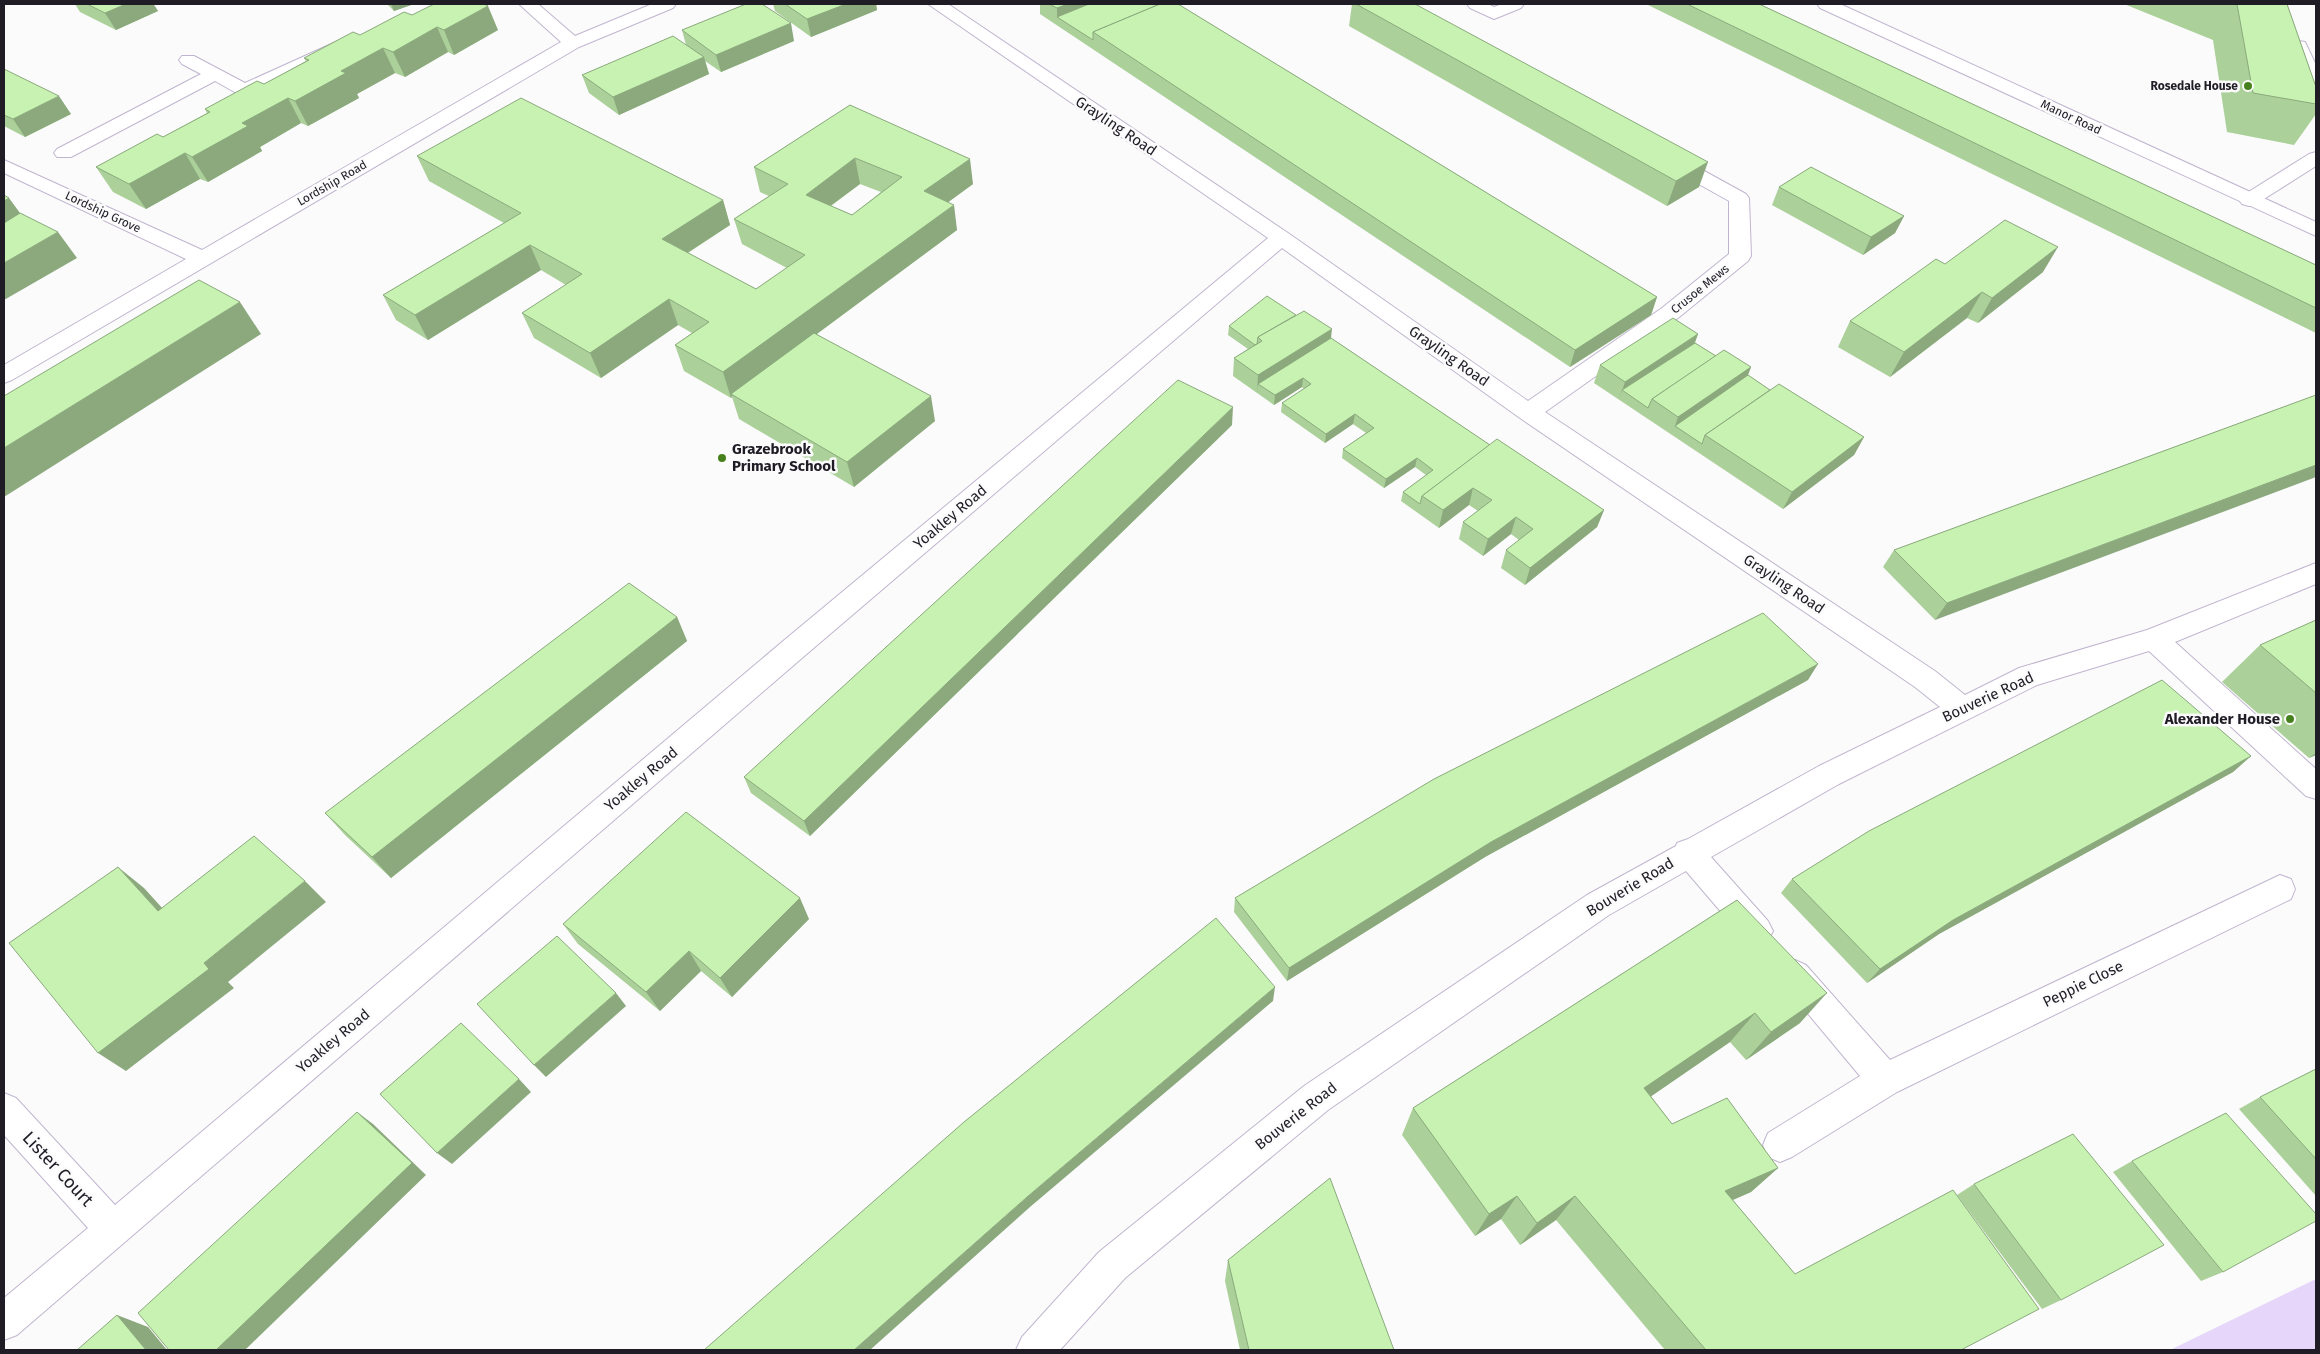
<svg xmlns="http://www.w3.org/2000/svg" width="2320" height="1354" font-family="'Fira Sans',sans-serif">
	<rect width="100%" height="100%" fill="#fbfbfb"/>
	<path fill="#e5d6fa" d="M2316 1279V1350H2170Z"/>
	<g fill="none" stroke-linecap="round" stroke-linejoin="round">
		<g stroke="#c0b5cf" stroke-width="2">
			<g id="minor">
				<path d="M519 4H538L575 36 652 4H676L673 8 579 47 12 380 4 383V365L186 259 4 173V160L202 250 561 42Z"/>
				<path d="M928 4H948L1288 233 1528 401 1662 308 1729 254V201L1663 164 1660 160 1663 156H1677L1746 194 1749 198 1751 256 1748 261 1678 318 1545 412 1935 671 1965 695 2019 668 2147 630 2316 563V584L2175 642 2316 769V799L2306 796 2149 651 2037 685 1839 784 1711 857 1768 921 1773 931 1768 941 1757 945 1746 941 1686 871 1609 915 1328 1110 1125 1278 1060 1350H1016L1022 1337 1099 1252 1304 1086 1587 895 1676 846 1677 843 1688 839 1819 766 1940 707 1915 687 1520 418 1282 248 802 658 17 1335 4 1340V1298L88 1228 4 1135V1093L16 1098 115 1205 782 642 1268 238Z"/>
				<path d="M1467 4H1488L1494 7 1502 4H1524L1521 8 1494 19 1470 8Z"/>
				<path d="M338 41 344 42 347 46 344 50 252 94H238L215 81 71 157H57L54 153 57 149 201 74 182 64 179 60 182 56H194L245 83Z"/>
				<path d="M2299 41 2305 42 2316 65V91L2309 89 2307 85 2290 46 2293 42Z"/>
				<path d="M2316 152V166L2256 204 2249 206 2242 204 2239 200 2242 196 2309 154Z"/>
				<path d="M2280 875 2291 879 2295 889 2291 899 1897 1092 1792 1157 1780 1162 1768 1157 1763 1145 1768 1133 1860 1076 1784 985 1779 975 1784 965 1795 960 1806 965 1890 1060Z"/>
			</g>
		</g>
		<g stroke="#c0b5cf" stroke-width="2">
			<path id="major" d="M1817 4H1840L2316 222V236L1820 8Z"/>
		</g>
		<use href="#minor" fill="#fff" fill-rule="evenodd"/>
		<use href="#major" fill="#fff" fill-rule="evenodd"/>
	</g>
	<g fill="#abd099" fill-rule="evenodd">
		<path d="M75 4H158L154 5 158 11 116 30 80 12Z"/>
		<path d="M387 4H414L394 11Z"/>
		<path d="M773 4H876L877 10 811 37 775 11Z"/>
		<path d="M1040 4H1178L1657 297 1651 315 1570 367 1040 14Z"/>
		<path d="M1352 4H1415L1699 187 1667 206 1349 26Z"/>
		<path d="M1646 4H1759L2316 265V333Z"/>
		<path d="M2124 4H2287L2316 87V114L2294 145 2227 132 2213 40Z"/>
		<path d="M412 15 498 30 454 55 448 52 405 77 395 73 357 94 359 98 308 126 301 123 260 147 262 151 208 182 200 179 146 209 113 192 96 167 163 137 207 113 205 109 264 84 306 61 304 58Z"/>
		<path d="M682 30 794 41 721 72 705 61 709 74 619 115 589 93 582 75 686 45Z"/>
		<path d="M4 69 71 114 25 137 4 126Z"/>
		<path d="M850 105 973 184 948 202 957 230 817 334 935 421 854 487 739 419 732 397 731 398 684 371 675 345 692 333 678 325 601 378 534 338 522 313 566 285 541 270 428 340 396 320 383 295 504 223 429 181 417 156 723 200 730 225 688 253 756 289 787 268 742 244 734 219 769 196 760 192 754 167ZM860 184 881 192 852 215 831 206Z"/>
		<path d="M1779 187 1904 216 1895 233 1863 255 1772 205Z"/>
		<path d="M1945 264 2043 272 1978 323 1967 318 1890 377 1838 347 1850 321Z"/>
		<path d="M1229 326 1331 338 1490 445 1604 510 1597 527 1525 585 1501 568 1506 550 1519 540 1511 534 1483 556 1459 539 1463 522 1478 511 1469 505 1439 528 1401 501 1403 492 1426 475 1415 467 1384 488 1342 458 1343 449 1366 433 1353 424 1325 443 1281 412 1282 403 1304 389 1302 387 1274 405 1233 376 1234 358 1248 349 1228 335Z"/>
		<path d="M1698 334 1695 343 1716 356 1751 367 1748 375 1770 390 1864 437 1854 455 1783 509 1594 383 1600 365Z"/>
		<path d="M2316 395 1935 620 1883 567 1894 550Z"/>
		<path d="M1232 425 810 836 751 793 744 777Z"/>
		<path d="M677 617 687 641 391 878 345 835 325 813Z"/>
		<path d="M2316 620V755L2309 758 2222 682 2260 645Z"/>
		<path d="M1808 680 1485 857 1287 981 1234 912 1235 898Z"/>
		<path d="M2251 756 2233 772 1939 934 1867 983 1781 893 1792 879Z"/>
		<path d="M1737 900 1800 1023 1746 1060 1730 1042 1651 1096 1672 1124 1778 1168 1751 1192 1733 1200 1795 1274 1961 1350H1665L1556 1220 1520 1245 1501 1219 1475 1236 1402 1135 1413 1108Z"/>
		<path d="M809 919 732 997 701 971 660 1011 578 944 563 924Z"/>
		<path d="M2316 1069V1196L2239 1109 2260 1097Z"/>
		<path d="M2132 1161 2223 1272 2201 1281 2113 1172Z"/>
		<path d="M1974 1184 2061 1300 2042 1309 1957 1195Z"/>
		<path d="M1228 1260 1394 1350H1240L1225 1281Z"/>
	</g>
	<g fill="#8ba97d">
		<path d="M126 4H158L154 5 158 11 116 30 105 13Z"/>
		<path d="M391 4H414L394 11Z"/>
		<path d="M846 4H876L877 10 811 37 807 19Z"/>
		<path d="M1068 4H1112L1057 17V8Z"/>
		<path d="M488 6 498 30 454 55 444 30Z"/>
		<path d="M791 23 794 41 721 72 716 55Z"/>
		<path d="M437 27 448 52 405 77 393 52Z"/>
		<path d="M383 48 395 73 357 94 359 98 308 126 295 101 341 71Z"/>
		<path d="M704 57 709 74 619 115 613 97Z"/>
		<path d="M59 96 71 114 25 137 13 119Z"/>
		<path d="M288 98 301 123 260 147 262 151 208 182 192 157 242 123Z"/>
		<path d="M185 153 200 179 146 209 129 184Z"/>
		<path d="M855 158 860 184 811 220 806 195Z"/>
		<path d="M970 159 973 184 928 217 924 191Z"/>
		<path d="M1708 162 1699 187 1667 206 1676 181Z"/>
		<path d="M9 198 28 224 4 237V201Z"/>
		<path d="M723 200 730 225 670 264 662 239Z"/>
		<path d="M954 205 957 230 733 396 731 394 732 397 731 398 723 372Z"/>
		<path d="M1904 216 1895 233 1863 255 1871 237Z"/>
		<path d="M58 232 77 258 4 300V263Z"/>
		<path d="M530 245 541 270 428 340 415 315Z"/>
		<path d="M2058 247 2043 272 1978 323 1992 298Z"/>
		<path d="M1982 292 1967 318 1890 377 1904 352Z"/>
		<path d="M1657 297 1651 315 1570 367 1575 350Z"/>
		<path d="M669 299 678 325 601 378 590 353Z"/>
		<path d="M240 302 261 334 4 497V448Z"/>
		<path d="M1332 329 1330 347 1258 384 1257 393 1258 375Z"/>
		<path d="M1698 334 1691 352 1622 390 1619 400 1625 382Z"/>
		<path d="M1751 367 1744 385 1675 426 1678 417Z"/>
		<path d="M1303 378 1302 387 1274 405 1275 395Z"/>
		<path d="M931 396 935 421 854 487 847 462Z"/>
		<path d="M1233 407 1232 425 810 836 804 821Z"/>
		<path d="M1355 414 1353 424 1325 443 1326 434Z"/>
		<path d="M1864 437 1854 455 1783 509 1792 492Z"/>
		<path d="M1417 458 1415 467 1384 488 1386 479Z"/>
		<path d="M2316 465V477L1935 620 1947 603Z"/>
		<path d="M1473 488 1469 505 1439 528 1443 510Z"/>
		<path d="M1604 510 1597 527 1525 585 1530 568Z"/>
		<path d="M1516 517 1511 534 1483 556 1488 539Z"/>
		<path d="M677 617 687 641 391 878 372 857Z"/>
		<path d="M1818 664 1808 680 1485 857 1287 981 1289 968 1491 842Z"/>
		<path d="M2316 753V755L2309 758Z"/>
		<path d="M2251 756 2233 772 1939 934 1867 983 1880 969 1953 920Z"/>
		<path d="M118 867 144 888 183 931 158 911Z"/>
		<path d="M305 881 326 902 228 982 234 988 126 1071 98 1053 204 963Z"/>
		<path d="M800 898 809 919 732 997 720 978Z"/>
		<path d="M689 951 701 971 660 1011 646 992Z"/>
		<path d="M1275 987 1273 1001 1030 1207 870 1350H854L1027 1197Z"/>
		<path d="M616 993 626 1006 546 1077 534 1065Z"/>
		<path d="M1827 993 1800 1023 1746 1060 1771 1032Z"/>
		<path d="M1755 1013 1730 1042 1624 1115 1644 1088Z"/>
		<path d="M519 1079 531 1092 452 1164 437 1153Z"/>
		<path d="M357 1112 373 1124 426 1175 245 1350H216Z"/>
		<path d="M1778 1168 1751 1192 1700 1214 1725 1191Z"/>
		<path d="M1517 1196 1501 1219 1475 1236 1489 1214Z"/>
		<path d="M1575 1196 1556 1220 1520 1245 1537 1223Z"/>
		<path d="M117 1315 148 1327 167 1350H146Z"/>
	</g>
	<g fill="#c7f2b2" stroke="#8ba97d" fill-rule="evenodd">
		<path d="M87 4H126L105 13Z"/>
		<path d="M434 4H484L488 6 444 30 437 27 393 52 383 48 341 71 346 73 295 101 288 98 242 123 248 126 192 157 185 153 129 184 96 167 157 134 163 137 210 112 205 109 257 81 264 84 309 60 304 58 353 32 360 35 404 12 412 15Z"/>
		<path d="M746 4H762L791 23 716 55 682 30Z"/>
		<path d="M785 4H846L807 19Z"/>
		<path d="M1049 4H1068L1057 8Z"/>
		<path d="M1089 4H1160L1093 32V40L1057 17Z"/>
		<path d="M1160 4H1178L1657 297 1575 350 1093 32Z"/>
		<path d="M1356 4H1415L1708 162 1676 181Z"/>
		<path d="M1687 4H1759L2316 265V308Z"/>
		<path d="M2237 4H2287L2316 87V104L2253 93Z"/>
		<path d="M673 36 704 57 613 97 582 75Z"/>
		<path d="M4 69 59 96 13 119 4 115Z"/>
		<path d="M521 98 723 200 662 239 756 289 805 255 734 219 788 184 754 167 850 105 970 159 924 191 954 205 723 372 675 345 709 322 669 299 590 353 522 313 582 274 530 245 415 315 383 295 521 213 417 156ZM855 158 902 177 852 215 806 195Z"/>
		<path d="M1811 167 1904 216 1871 237 1779 187Z"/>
		<path d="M4 195 9 198 4 201Z"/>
		<path d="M20 213 58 232 4 263V223Z"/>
		<path d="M2005 220 2058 247 1992 298 1982 292 1904 352 1850 321 1936 259 1945 264Z"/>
		<path d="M199 280 240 302 4 448V396Z"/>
		<path d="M1267 296 1296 315 1258 337 1257 344 1255 345 1229 326Z"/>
		<path d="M1304 311 1332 329 1258 375 1234 358 1262 341 1258 337Z"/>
		<path d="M1673 318 1698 334 1625 382 1600 365Z"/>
		<path d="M814 333 931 396 847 462 731 394Z"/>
		<path d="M1331 338 1490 445 1422 496 1420 504 1403 492 1433 470 1417 458 1386 479 1343 449 1374 428 1355 414 1326 434 1282 403 1311 384 1303 378 1275 395 1258 384Z"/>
		<path d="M1695 343 1716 356 1652 399 1648 408 1622 390Z"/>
		<path d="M1724 350 1751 367 1678 417 1652 399Z"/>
		<path d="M1748 375 1770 390 1705 435 1702 444 1675 426Z"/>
		<path d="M1178 380 1233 407 804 821 744 777Z"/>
		<path d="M1779 384 1864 437 1792 492 1705 435Z"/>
		<path d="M2316 395V465L1947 603 1894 550Z"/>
		<path d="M1497 439 1604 510 1530 568 1506 550 1533 529 1516 517 1488 539 1463 522 1492 500 1473 488 1443 510 1422 496Z"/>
		<path d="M629 583 677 617 372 857 325 813Z"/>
		<path d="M1763 613 1818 664 1491 842 1289 968 1235 898 1434 779Z"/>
		<path d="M2316 620V693L2260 645Z"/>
		<path d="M2162 680 2251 756 1953 920 1880 969 1792 879 1869 831Z"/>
		<path d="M686 812 800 898 720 978 689 951 646 992 563 924Z"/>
		<path d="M254 836 305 881 204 963 209 969 98 1053 9 943 118 867 158 911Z"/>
		<path d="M1737 900 1827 993 1771 1032 1755 1013 1644 1088 1672 1124 1727 1098 1778 1168 1725 1191 1795 1274 1953 1190 2039 1309 1961 1350H1706L1575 1196 1537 1223 1517 1196 1489 1214 1413 1108Z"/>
		<path d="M1216 918 1275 987 1027 1197 854 1350H704L964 1122Z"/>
		<path d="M557 936 616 993 534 1065 477 1004Z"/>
		<path d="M461 1023 519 1079 437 1153 380 1094Z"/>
		<path d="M2316 1069V1159L2260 1097Z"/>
		<path d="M357 1112 412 1163 216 1350H169L138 1313Z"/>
		<path d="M2226 1113 2316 1214V1221L2223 1272 2132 1161Z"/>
		<path d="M2073 1134 2164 1245 2061 1300 1974 1184Z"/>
		<path d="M1330 1178 1394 1350H1249L1228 1260Z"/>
		<path d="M117 1315 146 1350H77Z"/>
	</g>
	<g fill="#46811d" stroke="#fbfbfb" stroke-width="2">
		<circle cx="2248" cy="86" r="5"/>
		<circle cx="722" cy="458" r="5"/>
		<circle cx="2290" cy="719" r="5"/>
	</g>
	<g text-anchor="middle" stroke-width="5" stroke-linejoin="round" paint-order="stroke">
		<g font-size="12" font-weight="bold" fill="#201c26" stroke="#fbfbfb" text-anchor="end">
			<text x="2238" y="90">Rosedale House</text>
		</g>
		<g font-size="12" fill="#201c26" stroke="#fbfbfb">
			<text transform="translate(2071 117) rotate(25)" y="4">Manor Road</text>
			<text transform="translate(332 183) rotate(-30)" y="4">Lordship Road</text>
			<text transform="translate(103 212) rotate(25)" y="4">Lordship Grove</text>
			<text transform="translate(1700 289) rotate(-39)" y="4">Crusoe Mews</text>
		</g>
		<g font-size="15" fill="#201c26" stroke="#fbfbfb">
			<text transform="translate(1116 126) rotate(34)" y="5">Grayling Road</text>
			<text transform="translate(1449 356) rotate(35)" y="5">Grayling Road</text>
			<text transform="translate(950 517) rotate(-40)" y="5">Yoakley Road</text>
			<text transform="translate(1784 584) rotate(34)" y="5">Grayling Road</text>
			<text transform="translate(1988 697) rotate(-25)" y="5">Bouverie Road</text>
			<text transform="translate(641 779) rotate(-40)" y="5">Yoakley Road</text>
			<text transform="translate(1630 887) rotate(-31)" y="5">Bouverie Road</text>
			<text transform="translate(2083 984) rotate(-26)" y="5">Peppie Close</text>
			<text transform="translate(333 1041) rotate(-40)" y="5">Yoakley Road</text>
			<text transform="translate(1296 1116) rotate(-38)" y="5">Bouverie Road</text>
		</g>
		<g font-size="15" font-weight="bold" fill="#201c26" stroke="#fbfbfb" text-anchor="start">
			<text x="732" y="454">Grazebrook<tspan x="732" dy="17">Primary School</tspan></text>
			<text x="2280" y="724" text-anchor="end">Alexander House</text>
		</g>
		<g font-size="18" fill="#201c26" stroke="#fbfbfb">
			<text transform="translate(58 1169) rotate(47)" y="6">Lister Court</text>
		</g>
	</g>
	<rect width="2320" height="1354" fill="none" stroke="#201c26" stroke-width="10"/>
</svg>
